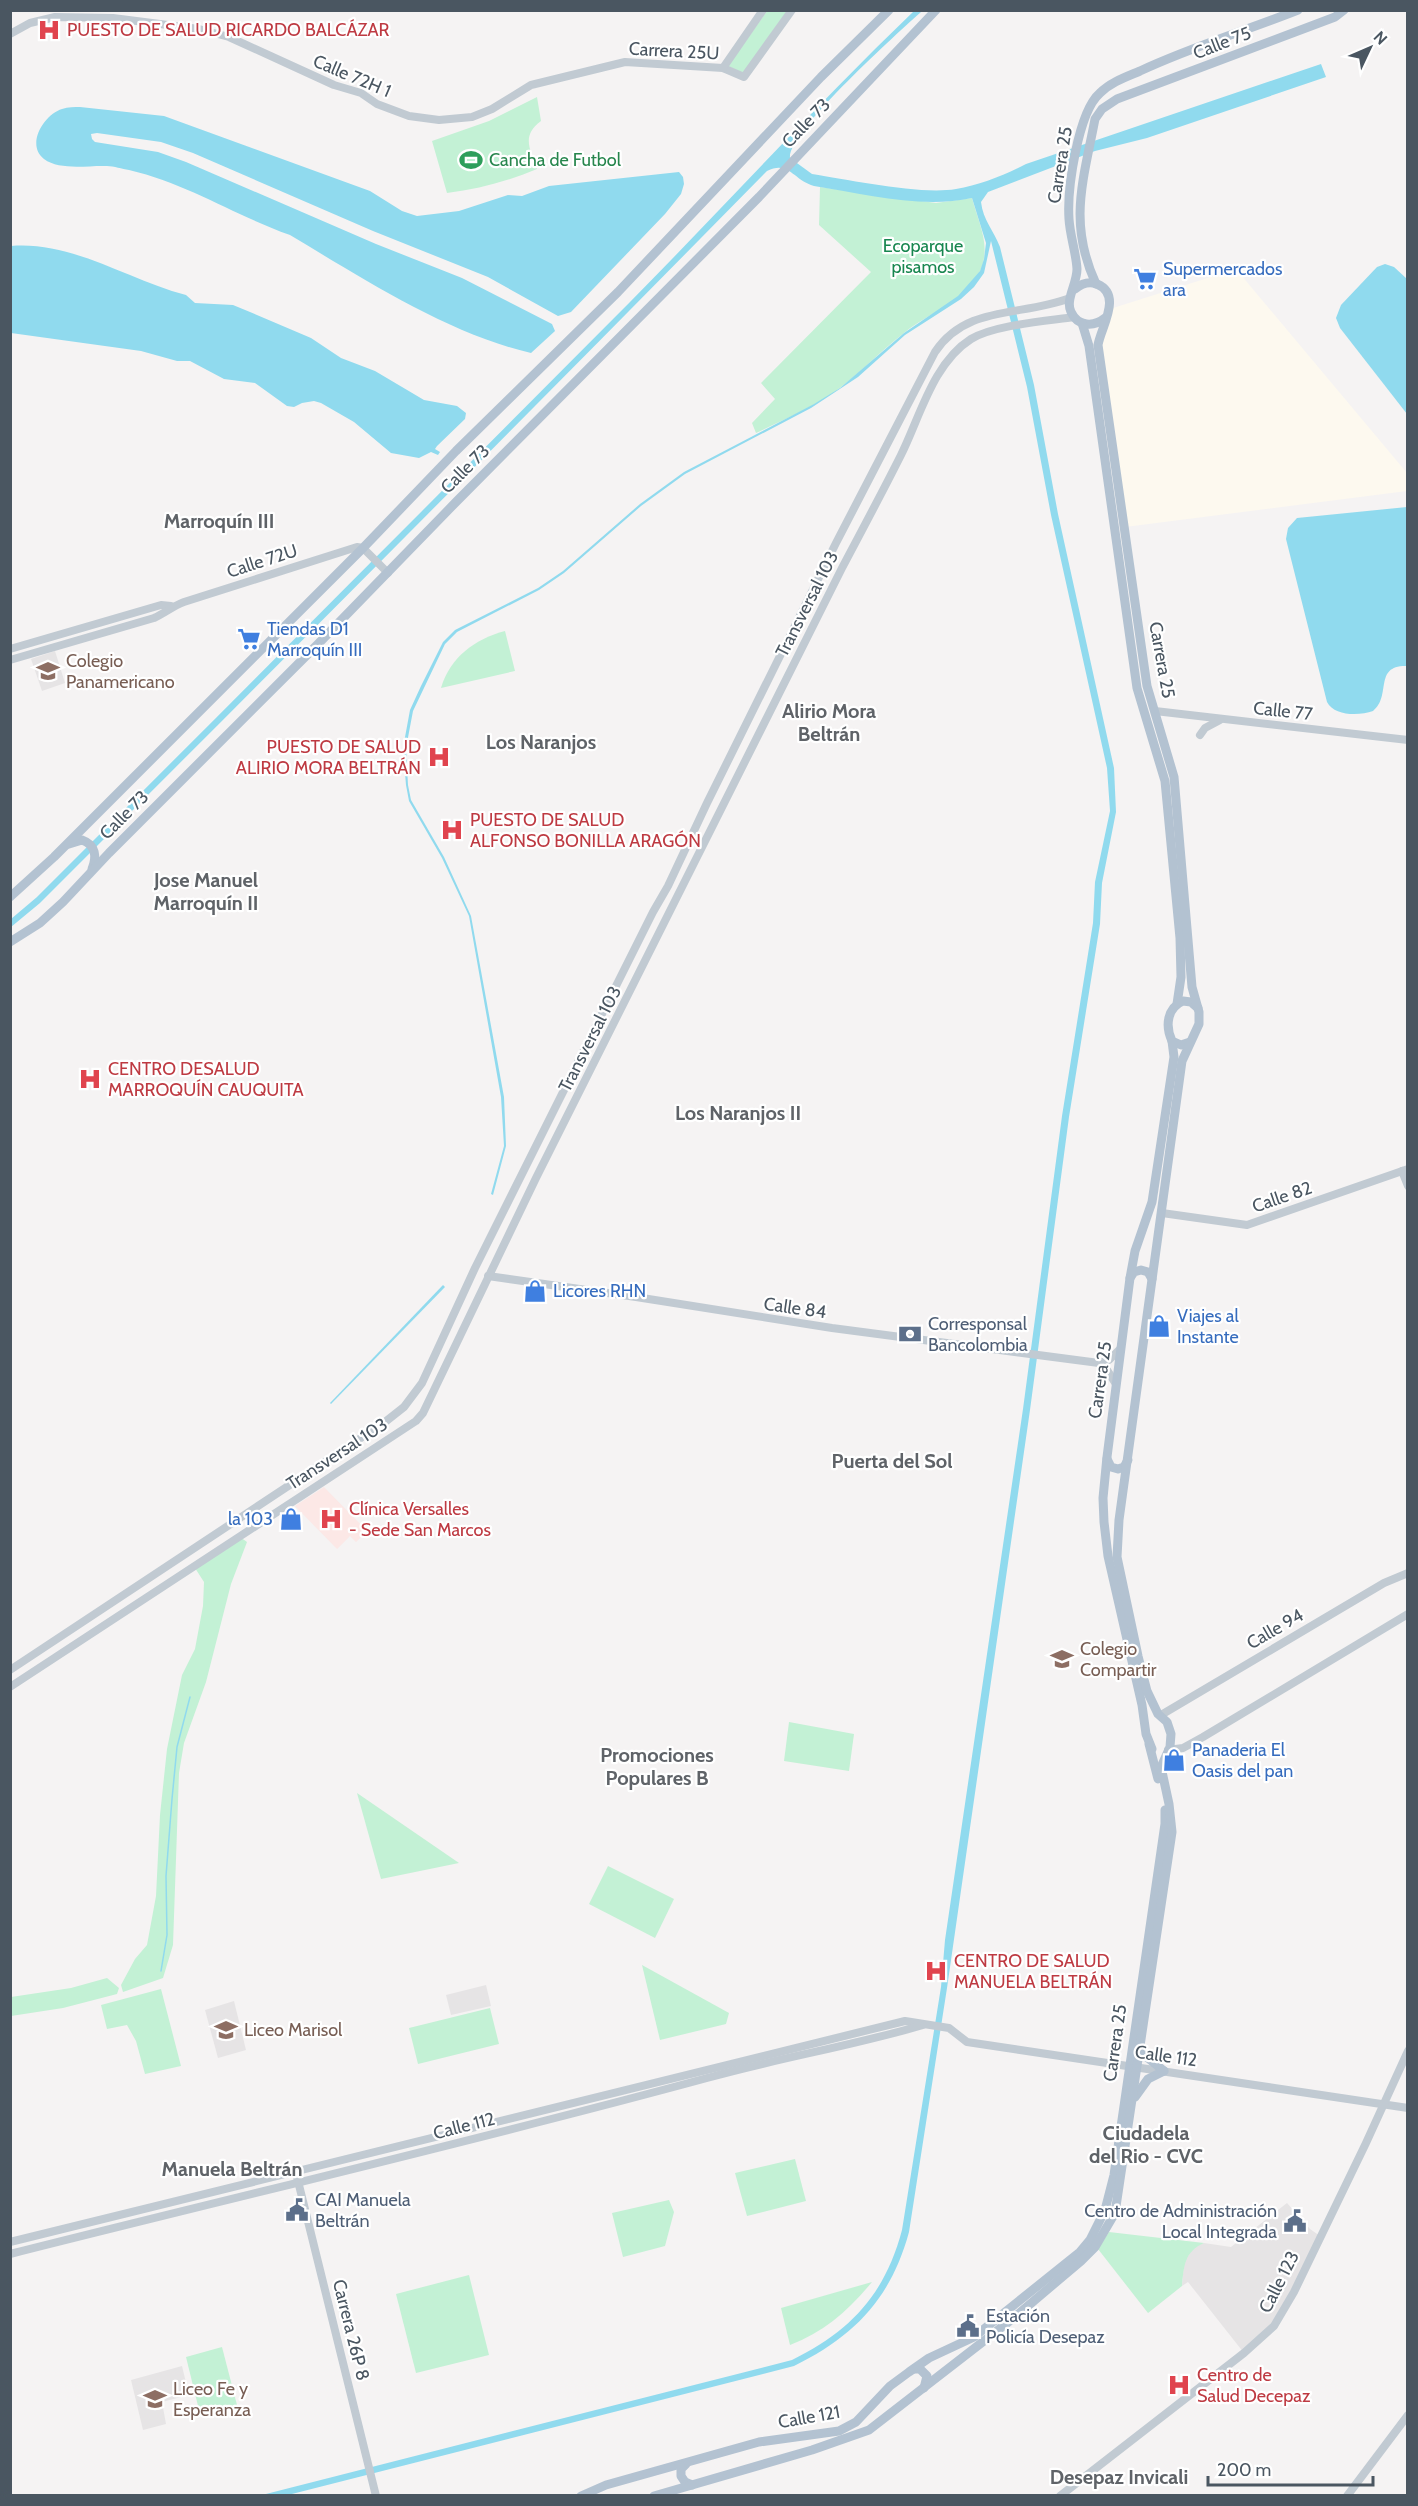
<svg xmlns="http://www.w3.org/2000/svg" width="1418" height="2506" font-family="Cabin,sans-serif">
	<rect width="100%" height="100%" fill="#f5f3f3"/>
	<path fill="#fdf9ef" d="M1236 269 1407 473V491L1125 527 1098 345 1110 309Z"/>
	<g fill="#e6e4e5">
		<path d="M55 651 65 683 42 691 31 659Z"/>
		<path d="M486 1985 491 2006 451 2015 446 1995Z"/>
		<path d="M234 2001 246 2050 218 2058 205 2010Z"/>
		<path d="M1287 2203 1310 2229 1320 2236 1285 2310 1244 2353 1188 2282 1182 2286 1184 2262 1194 2247 1204 2243 1231 2247Z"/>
		<path d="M182 2366 189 2395 162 2402 166 2424 143 2430 131 2380Z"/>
	</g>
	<path fill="#fce8e6" d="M324 1487 367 1531 356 1542 350 1536 337 1549 295 1506Z"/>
	<g fill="#c3f1d5">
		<path d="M767 11H787L743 73 728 66Z"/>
		<path d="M537 97 541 121C521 136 530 149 537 169 508 181 479 189 447 193L432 141 489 121Z"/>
		<path d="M820 187 936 203 972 198C978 222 991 244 981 269 968 300 928 313 904 333 882 350 863 370 841 387 816 406 785 419 756 433L752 423 775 399 761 383 871 272 819 225Z"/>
		<path d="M505 631 515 671 441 688C450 657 475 639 505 631Z"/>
		<path d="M240 1537 247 1542 231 1584 206 1682 184 1743 179 1773 173 1945 163 1978 123 1992 121 1985 135 1959 147 1945 156 1896 160 1815 167 1749 182 1675 195 1649 203 1606 204 1582 195 1568Z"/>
		<path d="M789 1722 854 1734 849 1771 784 1761Z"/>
		<path d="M357 1793 459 1863 381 1879Z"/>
		<path d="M608 1866 674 1899 655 1938 589 1904Z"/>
		<path d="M642 1965 729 2013 726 2024 660 2040Z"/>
		<path d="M107 1978 119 1988 117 1994 63 2008 11 2016V1997L71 1988Z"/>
		<path d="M161 1989 181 2066 145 2074 136 2041 127 2025 107 2029 101 2005Z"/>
		<path d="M490 2008 499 2044 418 2064 409 2028Z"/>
		<path d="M795 2159 806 2201 747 2216 735 2173Z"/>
		<path d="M669 2200 674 2212 665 2246 623 2257 612 2213Z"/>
		<path d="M1109 2232 1204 2243C1184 2252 1184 2266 1182 2286L1148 2313 1098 2249Z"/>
		<path d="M469 2275 489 2355 416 2373 396 2294Z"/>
		<path d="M872 2282C848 2311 824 2332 790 2345L781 2308Z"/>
		<path d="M222 2347 237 2405 200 2414 186 2357Z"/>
	</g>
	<g fill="#90daee">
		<path d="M914 11H922C899 32 787 132 790 158L812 174C851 180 920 195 956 189 980 185 1005 175 1026 164L1321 64 1326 77 1147 138 1095 151 988 192 981 202C983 220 994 231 1000 247L1034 385 1058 514 1114 768 1116 812 1102 883 1100 924 1069 1117 1030 1410 947 1988 909 2232C891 2298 855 2336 794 2366L288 2495H262L792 2360C851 2331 885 2294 902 2230L941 1987 945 1940 1023 1409 1062 1116 1093 923 1095 882 1110 811 1107 768 1051 515 1027 387 991 241 984 273 974 287 961 299 905 335 858 377 811 408 685 474 641 506 564 573 539 590 457 632 445 644 413 711 406 748 408 785 411 800 444 857 471 916 504 1097 506 1146 493 1195 491 1194 504 1146 501 1097 469 916 442 858 409 801 406 785 403 748 410 710 421 686 443 642 455 630 538 588 563 571 640 504 684 472 814 404 840 388 904 333 958 296 980 271 984 259 986 243 972 198C921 209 866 194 814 186 793 180 789 160 767 171 526 416 283 660 40 903L11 927V919L37 897C235 699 432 501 630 302 725 206 816 105 914 11Z"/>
		<path d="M80 107 164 116 370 191 402 211 417 216 459 211 508 195 522 196 549 186 679 172 683 177 684 184 681 194 665 214 571 312 558 316 488 277 373 231 193 153 161 142 97 133 91 134 92 139 95 142 158 152 186 162 376 244 462 278 552 324 555 331 531 353C448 334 362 278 290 235 234 215 188 184 129 170 122 169 114 166 107 166 89 165 60 171 44 159 25 144 45 114 62 109 68 107 75 107 80 107Z"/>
		<path d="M11 246C73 241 128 280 186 295L195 303 233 305 250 312 311 338 341 358 375 371 424 400 457 406 466 413 465 419 437 446 435 449 440 452 438 455 431 452 419 458 391 453 354 422 321 403 314 401 302 403 294 407 287 406 255 383 224 379 190 361H177L141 351 11 333Z"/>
		<path d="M1385 264 1394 267 1407 279V414L1340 328 1336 318 1341 305 1377 267Z"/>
		<path d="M1407 507V666C1373 665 1392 696 1373 711 1359 716 1334 716 1327 702L1286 539 1288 528 1297 518Z"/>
		<path d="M443 1285 445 1287 331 1404 330 1403Z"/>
	</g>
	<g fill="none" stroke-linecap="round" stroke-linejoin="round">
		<path stroke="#90daee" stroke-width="1.5" d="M161 1971 167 1935 166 1876 172 1799 177 1747 190 1697"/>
		<g stroke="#c1cad2" stroke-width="8">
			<path d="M10 34 30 23 55 17 113 18 199 29 229 37 334 85 361 93 377 104 409 116 439 120 472 117 492 109 531 85 625 62 723 68 744 77 792 10"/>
			<path d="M723 68 763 10"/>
			<path d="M10 649 161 605 171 606"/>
			<path d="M10 660 154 618C165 613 173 606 184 602L357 547 363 548 388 573"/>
			<path d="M1155 711 1408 740"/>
			<path d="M1200 735 1205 728 1220 720"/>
			<path d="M1402 1171 1408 1186"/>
			<path d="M1162 1213 1247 1225 1408 1169"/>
			<path d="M488 1276 636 1297 832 1328 1099 1363 1109 1360 1120 1349"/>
			<path d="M1099 1363 1107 1370 1116 1384"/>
			<path d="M10 1670 385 1422 404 1407 422 1383 475 1268 653 912 668 886 707 803 836 543 935 352C967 304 1022 317 1070 298"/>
			<path d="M10 1687 416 1421 423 1413 536 1178 842 568C862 530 882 493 901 455 920 417 933 363 971 339 994 325 1046 321 1074 317"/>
			<path d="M1161 1715 1384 1583 1408 1573"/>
			<path d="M1168 1750 1183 1748 1203 1737 1408 1614"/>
			<path d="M297 2177 376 2496"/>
			<path d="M10 2242 905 2021 949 2028 967 2042 1408 2108"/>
			<path d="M10 2254C243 2195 476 2141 707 2078 778 2058 852 2046 923 2025"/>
			<path d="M1060 2496 1244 2353 1274 2326 1294 2292 1366 2143 1408 2051"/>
			<path d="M1347 2496 1408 2415"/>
		</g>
		<g stroke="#b3c2d1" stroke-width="9">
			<path d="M1096 284C1068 223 1083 182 1095 119L1102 109 1117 99 1335 17 1344 10"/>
			<path d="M1105 318C1094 327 1078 327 1071 312 1065 300 1077 284 1077 269 1076 252 1070 236 1069 219 1067 189 1078 112 1100 93 1111 82 1126 77 1140 71 1191 47 1245 31 1298 10"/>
			<path d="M1082 323 1089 346 1137 688 1165 781 1180 938 1181 977 1177 1004"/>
			<path d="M69 844 82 840C96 845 97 857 92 869"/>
			<path d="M10 897 54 857 363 548 456 451 618 292 821 77 889 10"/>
			<path d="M10 942 40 923 63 902 109 853 318 644 457 501 759 197 936 10"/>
			<path d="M1190 1042 1181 1045 1172 1041C1165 1026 1167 1008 1183 1001L1191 1002 1198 1008"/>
			<path d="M1130 1278 1134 1272 1141 1270 1148 1272 1152 1279"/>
			<path d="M1107 1459 1111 1467 1118 1469 1124 1467 1128 1460"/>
			<path d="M1149 1744 1158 1779"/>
			<path d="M1152 1749 1146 1734 1142 1705 1108 1556 1104 1522 1103 1498 1107 1457 1130 1278 1135 1251 1152 1202 1174 1057 1172 1041"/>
			<path d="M1140 2047 1148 2058 1164 2071"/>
			<path d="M1135 2097 1148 2079 1164 2071"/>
			<path d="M914 2369H920L927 2376 924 2388"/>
			<path d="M686 2464 681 2469V2476L685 2482 692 2485"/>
			<path d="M581 2496 606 2485 759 2442 839 2431 856 2422 890 2386 909 2372 929 2358 974 2337 1080 2252 1090 2240 1105 2210 1114 2175 1165 1824V1810"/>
			<path d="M654 2496 812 2450 869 2430 1016 2316 1081 2261 1095 2247 1115 2213 1172 1832 1169 1804 1161 1767 1170 1747 1171 1734 1167 1722 1158 1714 1147 1691 1138 1656 1117 1557 1119 1520 1182 1061 1199 1024V1012L1192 987 1174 777 1147 686 1098 345C1101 327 1123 295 1097 284 1089 281 1081 284 1075 289"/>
		</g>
	</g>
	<defs>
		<g id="hospital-bare" transform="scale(1.8)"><path d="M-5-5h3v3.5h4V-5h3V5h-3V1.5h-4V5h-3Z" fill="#e0444e" stroke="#fff" stroke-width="2.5" paint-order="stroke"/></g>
		<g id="stadium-bare" transform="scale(1.8)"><path d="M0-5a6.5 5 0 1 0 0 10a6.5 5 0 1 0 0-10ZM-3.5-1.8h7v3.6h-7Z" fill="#2e9e5b" stroke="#fff" stroke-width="2.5" paint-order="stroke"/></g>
		<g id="supermarket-bare" transform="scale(1.8)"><path d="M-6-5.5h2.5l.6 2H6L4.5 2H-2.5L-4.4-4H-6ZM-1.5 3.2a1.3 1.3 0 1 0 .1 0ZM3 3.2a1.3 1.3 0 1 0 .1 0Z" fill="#3f7fe0" stroke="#fff" stroke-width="2.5" paint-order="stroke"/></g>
		<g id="university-bare" transform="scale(1.8)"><path d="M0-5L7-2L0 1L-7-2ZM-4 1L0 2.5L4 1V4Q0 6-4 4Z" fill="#8d6e63" stroke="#fff" stroke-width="2.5" paint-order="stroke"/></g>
		<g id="shop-bare" transform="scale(1.8)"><path d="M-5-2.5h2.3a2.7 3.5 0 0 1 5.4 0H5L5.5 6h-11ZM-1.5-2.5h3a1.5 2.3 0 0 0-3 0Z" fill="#3f7fe0" stroke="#fff" stroke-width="2.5" paint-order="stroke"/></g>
		<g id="bank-bare" transform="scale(1.8)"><path d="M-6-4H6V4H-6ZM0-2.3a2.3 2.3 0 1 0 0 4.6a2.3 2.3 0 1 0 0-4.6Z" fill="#5c6f8a" stroke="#fff" stroke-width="2.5" paint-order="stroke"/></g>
		<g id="school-bare" transform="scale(1.8)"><path d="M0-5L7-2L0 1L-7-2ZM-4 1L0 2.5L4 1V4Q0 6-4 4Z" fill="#8d6e63" stroke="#fff" stroke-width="2.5" paint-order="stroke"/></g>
		<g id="civic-bare" transform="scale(1.8)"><path d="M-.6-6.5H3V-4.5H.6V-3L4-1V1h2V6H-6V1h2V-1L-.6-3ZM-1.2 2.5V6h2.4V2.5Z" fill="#5c6f8a" stroke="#fff" stroke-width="2.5" paint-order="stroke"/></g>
	</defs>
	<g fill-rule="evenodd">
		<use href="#hospital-bare" x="49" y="30"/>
		<use href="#stadium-bare" x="471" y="160"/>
		<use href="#supermarket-bare" x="1145" y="279"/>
		<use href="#supermarket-bare" x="249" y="639"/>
		<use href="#university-bare" x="48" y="671"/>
		<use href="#hospital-bare" x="439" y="757"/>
		<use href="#hospital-bare" x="452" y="830"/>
		<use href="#hospital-bare" x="90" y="1079"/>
		<use href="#shop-bare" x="535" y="1291"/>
		<use href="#shop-bare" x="1159" y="1326"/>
		<use href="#bank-bare" x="910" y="1334"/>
		<use href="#shop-bare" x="291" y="1519"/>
		<use href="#hospital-bare" x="331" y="1519"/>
		<use href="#school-bare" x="1062" y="1659"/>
		<use href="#shop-bare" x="1174" y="1760"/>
		<use href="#hospital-bare" x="936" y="1971"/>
		<use href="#school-bare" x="226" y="2030"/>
		<use href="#civic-bare" x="297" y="2210"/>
		<use href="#civic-bare" x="1295" y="2221"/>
		<use href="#civic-bare" x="968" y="2326"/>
		<use href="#hospital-bare" x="1179" y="2385"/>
		<use href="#school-bare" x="155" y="2399"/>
	</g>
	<g text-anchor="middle" stroke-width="4.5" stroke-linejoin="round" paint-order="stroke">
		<g font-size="18" fill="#be3a42" stroke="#fff" text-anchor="start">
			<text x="67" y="36">PUESTO DE SALUD RICARDO BALCÁZAR</text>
			<text x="421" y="753" text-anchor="end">PUESTO DE SALUD<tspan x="421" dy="21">ALIRIO MORA BELTRÁN</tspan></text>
			<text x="470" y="826">PUESTO DE SALUD<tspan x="470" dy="21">ALFONSO BONILLA ARAGÓN</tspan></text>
			<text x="108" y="1075">CENTRO DESALUD<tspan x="108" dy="21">MARROQUÍN CAUQUITA</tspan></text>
			<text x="349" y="1515">Clínica Versalles<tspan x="349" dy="21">- Sede San Marcos</tspan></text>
			<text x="954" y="1967">CENTRO DE SALUD<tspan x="954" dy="21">MANUELA BELTRÁN</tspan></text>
			<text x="1197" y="2381">Centro de<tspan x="1197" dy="21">Salud Decepaz</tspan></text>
		</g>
		<g font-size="18" fill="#4a5661" stroke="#fff">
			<text transform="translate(1222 43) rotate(-21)" y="6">Calle 75</text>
			<text transform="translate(674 51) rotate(3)" y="6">Carrera 25U</text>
			<text transform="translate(352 76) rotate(23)" y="6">Calle 72H 1</text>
			<text transform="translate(806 123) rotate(-46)" y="6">Calle 73</text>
			<text transform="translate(1060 165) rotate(-81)" y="6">Carrera 25</text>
			<text transform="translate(465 469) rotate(-45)" y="6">Calle 73</text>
			<text transform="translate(262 561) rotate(-18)" y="6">Calle 72U</text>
			<text transform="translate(807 604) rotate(-63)" y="6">Transversal 103</text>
			<text transform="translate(1162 660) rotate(80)" y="6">Carrera 25</text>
			<text transform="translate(1283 711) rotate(6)" y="6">Calle 77</text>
			<text transform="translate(124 815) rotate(-45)" y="6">Calle 73</text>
			<text transform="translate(590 1039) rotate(-63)" y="6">Transversal 103</text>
			<text transform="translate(1282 1197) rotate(-19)" y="6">Calle 82</text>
			<text transform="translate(795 1308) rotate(8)" y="6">Calle 84</text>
			<text transform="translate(1100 1380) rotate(-82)" y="6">Carrera 25</text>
			<text transform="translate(337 1454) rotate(-33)" y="6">Transversal 103</text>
			<text transform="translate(1275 1629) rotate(-30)" y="6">Calle 94</text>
			<text transform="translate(1115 2043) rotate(-82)" y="6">Carrera 25</text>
			<text transform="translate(1166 2056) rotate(8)" y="6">Calle 112</text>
			<text transform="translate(464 2126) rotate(-14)" y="6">Calle 112</text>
			<text transform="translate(1279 2282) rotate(-63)" y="6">Calle 123</text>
			<text transform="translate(351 2330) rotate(76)" y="6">Carrera 26P 8</text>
			<text transform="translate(809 2417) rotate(-10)" y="6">Calle 121</text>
		</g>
		<g font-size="18" fill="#27864d" stroke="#fff" text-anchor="start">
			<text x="489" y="166">Cancha de Futbol</text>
		</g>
		<g font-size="18" fill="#17864f" stroke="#fff">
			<text x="923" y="252">Ecoparque<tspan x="923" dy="21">pisamos</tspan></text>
		</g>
		<g font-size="18" fill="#366cbe" stroke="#fff" text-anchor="start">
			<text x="1163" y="275">Supermercados<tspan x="1163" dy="21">ara</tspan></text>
			<text x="267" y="635">Tiendas D1<tspan x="267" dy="21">Marroquín III</tspan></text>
			<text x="553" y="1297">Licores RHN</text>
			<text x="1177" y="1322">Viajes al<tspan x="1177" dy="21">Instante</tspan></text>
			<text x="273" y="1525" text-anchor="end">la 103</text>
			<text x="1192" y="1756">Panaderia El<tspan x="1192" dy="21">Oasis del pan</tspan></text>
		</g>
		<g font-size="18" fill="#785e54" stroke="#fff" text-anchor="start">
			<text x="66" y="667">Colegio<tspan x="66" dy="21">Panamericano</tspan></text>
			<text x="1080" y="1655">Colegio<tspan x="1080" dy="21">Compartir</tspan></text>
			<text x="244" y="2036">Liceo Marisol</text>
			<text x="173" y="2395">Liceo Fe y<tspan x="173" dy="21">Esperanza</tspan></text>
		</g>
		<g font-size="18" fill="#4e5e75" stroke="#fff" text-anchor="start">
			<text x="928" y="1330">Corresponsal<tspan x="928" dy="21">Bancolombia</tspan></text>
			<text x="315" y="2206">CAI Manuela<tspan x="315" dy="21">Beltrán</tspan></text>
			<text x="1277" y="2217" text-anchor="end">Centro de Administración<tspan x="1277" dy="21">Local Integrada</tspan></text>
			<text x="986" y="2322">Estación<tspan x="986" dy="21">Policía Desepaz</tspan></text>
		</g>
		<g font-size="20" font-weight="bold" fill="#5f6368" stroke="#fff">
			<text x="219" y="528">Marroquín III</text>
			<text x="829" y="718">Alirio Mora<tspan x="829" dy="23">Beltrán</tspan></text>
			<text x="541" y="749">Los Naranjos</text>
			<text x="206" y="887">Jose Manuel<tspan x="206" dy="23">Marroquín II</tspan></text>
			<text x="738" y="1120">Los Naranjos II</text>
			<text x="892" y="1468">Puerta del Sol</text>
			<text x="657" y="1762">Promociones<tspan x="657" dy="23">Populares B</tspan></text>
			<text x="1146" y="2140">Ciudadela<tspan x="1146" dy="23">del Rio - CVC</tspan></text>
			<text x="232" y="2176">Manuela Beltrán</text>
			<text x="1119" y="2484">Desepaz Invicali</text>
		</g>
	</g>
	<rect width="1418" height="2506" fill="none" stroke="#4a5661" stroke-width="24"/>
	<g transform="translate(1370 48) rotate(46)" stroke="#ffffff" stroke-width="4.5" paint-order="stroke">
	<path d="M0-4.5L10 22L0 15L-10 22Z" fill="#4a5661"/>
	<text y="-9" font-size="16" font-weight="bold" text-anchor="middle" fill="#4a5661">N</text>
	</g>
	<path d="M1208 2476v9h165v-9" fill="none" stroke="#4a5661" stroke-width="3"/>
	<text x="1217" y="2476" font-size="18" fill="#4a5661" stroke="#ffffff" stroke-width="4.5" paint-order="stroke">200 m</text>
</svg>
